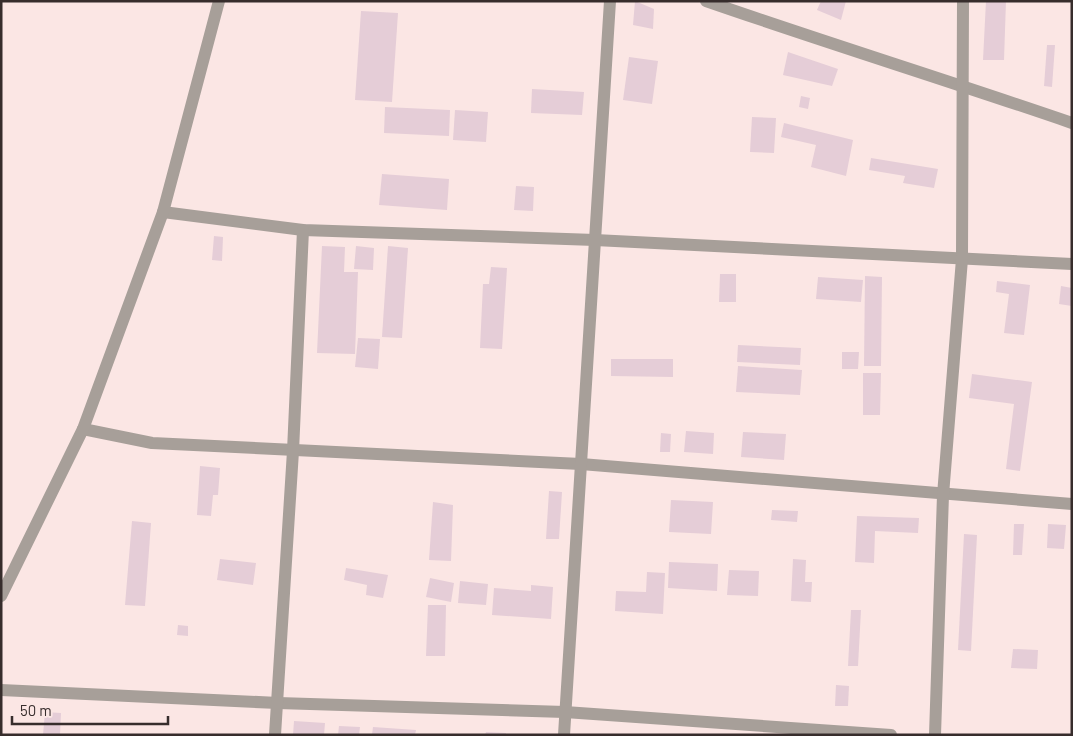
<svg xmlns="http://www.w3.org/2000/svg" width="1073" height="736" font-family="Barlow,sans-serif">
	<rect width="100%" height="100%" fill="#fbe6e4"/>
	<g fill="#e5cdd7">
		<path d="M635 1 654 9 653 29 633 25Z"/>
		<path d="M821 1H846L841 20 817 10Z"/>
		<path d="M986 1H1006L1004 60H983Z"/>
		<path d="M361 11 398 13 392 102 355 100Z"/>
		<path d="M1047 45H1055L1052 87 1044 86Z"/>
		<path d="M788 52 838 69 832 86 783 75Z"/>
		<path d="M629 57 658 61 652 104 623 100Z"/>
		<path d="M532 89 584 92 582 115 531 113Z"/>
		<path d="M801 96 810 98 808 109 799 107Z"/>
		<path d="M385 107 450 110 449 136 384 133Z"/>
		<path d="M455 110 488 112 486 142 453 140Z"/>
		<path d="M752 117 776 118 774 153 750 152Z"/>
		<path d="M784 123 853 140 846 176 811 167 816 145 781 137Z"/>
		<path d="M871 158 938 169 934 188 903 183 905 176 869 170Z"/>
		<path d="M382 174 449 179 447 210 379 205Z"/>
		<path d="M516 186 534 187 533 211 514 210Z"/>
		<path d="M214 236 223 237 222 261 212 260Z"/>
		<path d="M322 246 345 247 344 272H358L355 354 317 353Z"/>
		<path d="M356 246 374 248 373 270 354 269Z"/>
		<path d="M388 246 408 248 402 338 382 337Z"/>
		<path d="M491 267 507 268 502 349 480 348 483 284H489Z"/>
		<path d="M720 274H736V302H719Z"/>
		<path d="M865 276 882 277 881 366H864Z"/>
		<path d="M818 277 863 280 861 302 816 299Z"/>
		<path d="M997 281 1030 285 1024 335 1004 333 1009 294 996 292Z"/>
		<path d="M1061 286 1072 288V306L1059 304Z"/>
		<path d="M358 338 380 339 378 369 355 367Z"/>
		<path d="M738 345 801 348 800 365 737 362Z"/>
		<path d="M842 352H859L858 369H842Z"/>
		<path d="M611 359H673V377L611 376Z"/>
		<path d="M738 366 802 370 800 395 736 392Z"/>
		<path d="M863 373H881L880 415H863Z"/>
		<path d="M972 374 1032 382 1020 471 1006 469 1014 404 969 398Z"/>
		<path d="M686 431 714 433 713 454 684 452Z"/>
		<path d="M743 432 786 434 784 460 741 457Z"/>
		<path d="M661 433 671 434 670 452H660Z"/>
		<path d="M200 466 220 468 218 495H213L211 516 197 515Z"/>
		<path d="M549 491 562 492 559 539H546Z"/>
		<path d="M671 500 713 502 711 534 669 532Z"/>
		<path d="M433 502 453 505 451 561 429 560Z"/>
		<path d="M772 510 798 511 797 522 771 520Z"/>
		<path d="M857 516 919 518 918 533 875 531 874 563 855 562Z"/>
		<path d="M132 521 151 523 145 606 125 605Z"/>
		<path d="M1014 524H1024L1022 555H1013Z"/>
		<path d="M1048 524 1066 525 1064 549 1047 548Z"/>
		<path d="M964 534 977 535 971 651 958 650Z"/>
		<path d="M220 559 256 563 253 585 217 580Z"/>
		<path d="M793 559 806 560 805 582H812L811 602 791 601Z"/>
		<path d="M669 562 718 564 717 591 668 588Z"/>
		<path d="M346 568 388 575 383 598 366 595 367 585 344 580Z"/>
		<path d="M729 570 759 571 758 596 727 595Z"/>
		<path d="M647 572 665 573 663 614 615 611 616 591 646 592Z"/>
		<path d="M430 578 454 583 451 602 426 597Z"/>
		<path d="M460 581 488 584 486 605 458 603Z"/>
		<path d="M531 585 553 587 551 619 492 615 494 588 531 591Z"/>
		<path d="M428 605H446L445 656H426Z"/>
		<path d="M851 610H861L858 666H848Z"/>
		<path d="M178 625 188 626V636L177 635Z"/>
		<path d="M1013 649 1038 650 1037 669 1011 668Z"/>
		<path d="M836 685 849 686 848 706H835Z"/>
		<path d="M45 712 61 713 60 735H43Z"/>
		<path d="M294 721 325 723 324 735H293Z"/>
		<path d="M339 726 360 727 359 735H338Z"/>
		<path d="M373 727 416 730 415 735H372Z"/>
		<path d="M486 732 506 733V735H485Z"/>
	</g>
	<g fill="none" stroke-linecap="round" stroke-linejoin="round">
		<g stroke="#a79f99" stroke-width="12">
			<path d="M706 1C827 43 950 81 1072 123"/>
			<path d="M163 212 303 230 595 240 1072 264"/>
			<path d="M83 429 152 443 581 464 1072 504"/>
			<path d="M1 596 83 429 163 212 219 1"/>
			<path d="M1 690 278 703 565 712 891 735"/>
			<path d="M275 735 293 451 303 230"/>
			<path d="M564 735 610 1"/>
			<path d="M935 735 943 495 962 259 963 1"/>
		</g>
	</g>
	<rect width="1073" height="736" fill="none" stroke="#372d2c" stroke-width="5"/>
	<path d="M12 716v8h156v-8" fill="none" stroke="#372d2c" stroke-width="2.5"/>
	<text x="20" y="716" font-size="15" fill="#372d2c" stroke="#fbe6e4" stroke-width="4" paint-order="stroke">50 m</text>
</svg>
